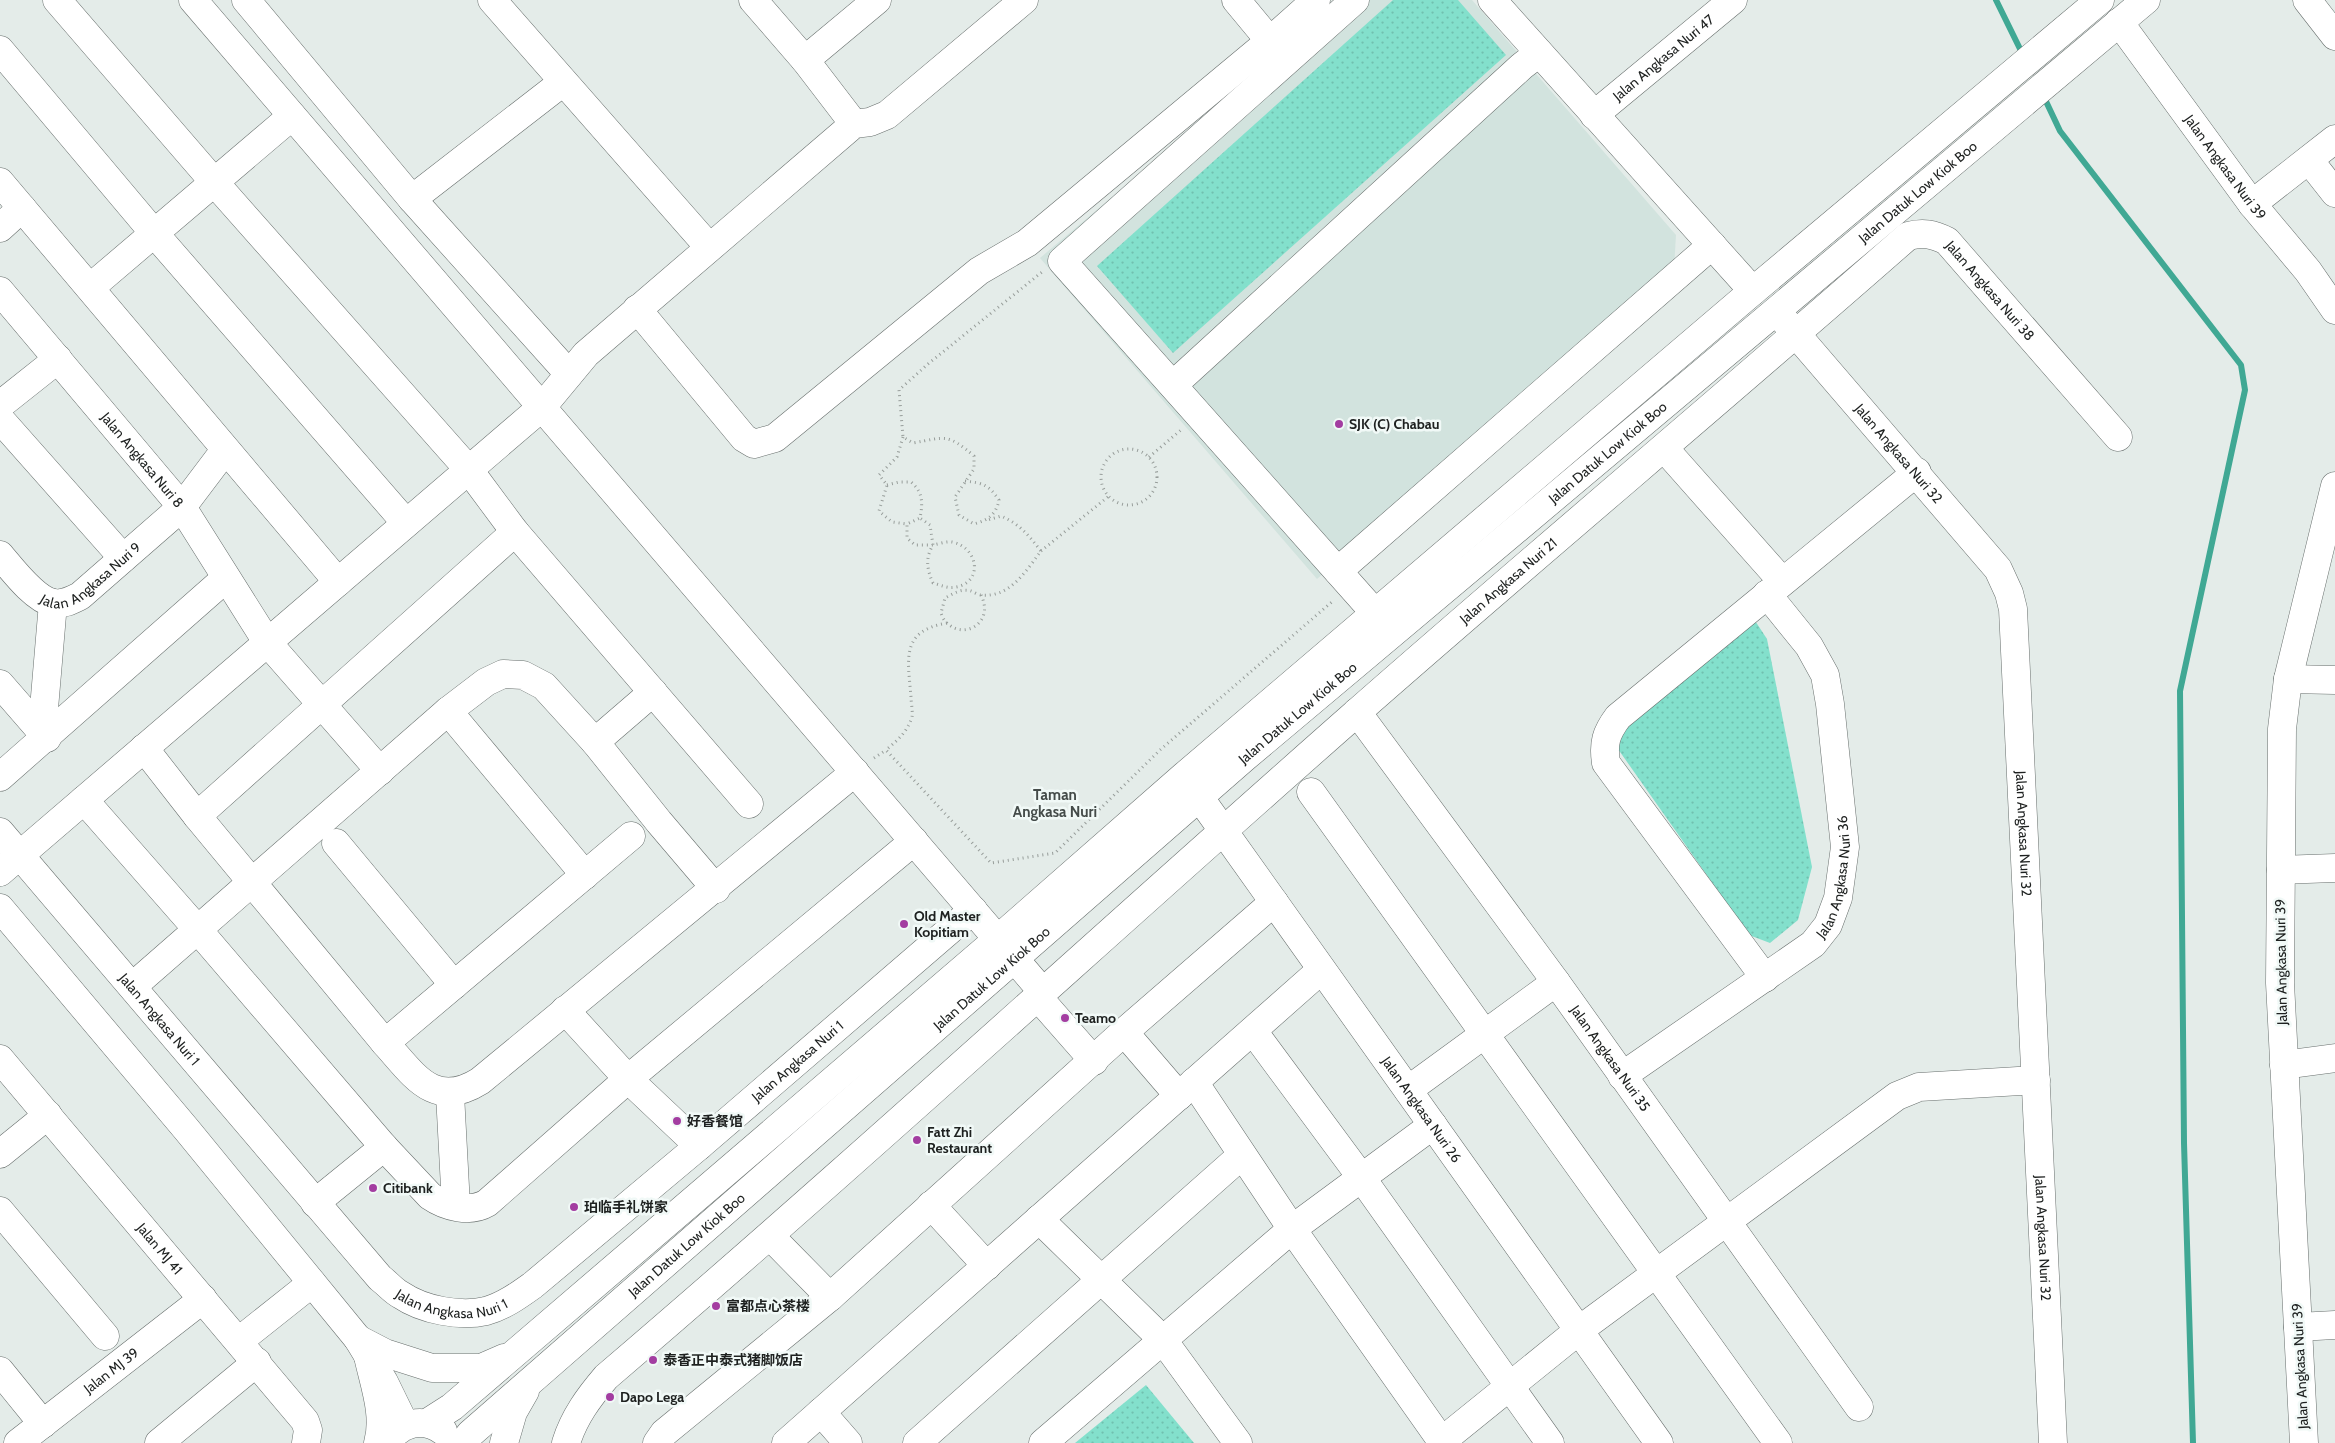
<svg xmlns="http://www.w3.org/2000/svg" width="2335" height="1443" font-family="Cabin,'Noto Sans SC',sans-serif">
	<defs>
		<pattern id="grass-dots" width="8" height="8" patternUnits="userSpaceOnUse" patternTransform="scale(1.25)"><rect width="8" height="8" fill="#83e0cc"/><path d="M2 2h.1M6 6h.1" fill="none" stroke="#71c0af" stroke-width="1.8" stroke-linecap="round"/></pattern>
	</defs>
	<rect width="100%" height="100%" fill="#e4ece9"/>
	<path fill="#d2e3de" d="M1345 0H1472L1676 235 1674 269 1317 579 1040 258Z"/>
	<g fill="url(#grass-dots)">
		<path d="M1393 0H1458L1506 55 1173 353 1097 266Z"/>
		<path d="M1748 610 1767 639 1812 867 1798 920 1770 943 1749 935 1613 742Z"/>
		<path d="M1146 1385 1194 1443H1075Z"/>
	</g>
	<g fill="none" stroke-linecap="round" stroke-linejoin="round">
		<g stroke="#40a894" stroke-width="6">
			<path d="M1996 0 2024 57"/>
			<path d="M2043 95 2060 131 2241 365 2245 390 2180 691 2184 1143 2193 1443"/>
		</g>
		<g stroke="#686f6d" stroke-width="29">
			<g id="minor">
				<path d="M57 0 215 183 469 470 515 532 749 804"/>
				<path d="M193 0 1042 991"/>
				<path d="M246 0 412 199 569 374"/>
				<path d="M492 0 709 247"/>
				<path d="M753 0 805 60 854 124"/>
				<path d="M1236 0 1270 41"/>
				<path d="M1355 0 1062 261 1391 631"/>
				<path d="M1492 0 1753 291"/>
				<path d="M2307 0 2335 36"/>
				<path id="s1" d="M2119 22 2252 204 2308 271 2335 310"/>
				<path d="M0 50 154 233 406 523"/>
				<path d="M805 60 877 0"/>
				<path id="s2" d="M1594 115 1733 0"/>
				<path d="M2309 160 2335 193"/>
				<path d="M0 182 338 582"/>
				<path d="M412 199 563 82"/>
				<path d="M2252 204 2335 139"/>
				<path d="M0 228 22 208"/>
				<path d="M91 287 292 116"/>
				<path id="s3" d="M0 291 182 507 267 642 380 771"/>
				<path d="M637 309 744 438 754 444 775 438 979 271 1027 243 1270 41 1316 0"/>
				<path id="s4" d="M1784 320 1998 569 2009 593 2013 609 2053 1443"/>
				<path d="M1173 385 1522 66 1539 53"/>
				<path d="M0 405 58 359"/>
				<path d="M0 419 123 558"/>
				<path d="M1664 448 1782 581"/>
				<path id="s5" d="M0 555C12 569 34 599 53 603 63 605 72 600 80 596L182 507 225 450"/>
				<path d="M1338 571 1712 245"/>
				<path d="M2288 679 2335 680"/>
				<path d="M0 684 47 738"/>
				<path d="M448 711 585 875"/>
				<path id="s6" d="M1357 712 1556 982 1859 1407"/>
				<path d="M42 732 53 603"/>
				<path d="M595 742 653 692"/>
				<path d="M144 748 197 816 385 1043C414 1075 434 1110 480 1081L855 772"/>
				<path d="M0 777 226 578"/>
				<path id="s7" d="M1185 777 1659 1443"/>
				<path d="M1311 792 1778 1443"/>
				<path d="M84 800 198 930 384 1147 430 1196C446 1207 470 1213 487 1203L628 1079 914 841"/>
				<path d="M197 816 515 532"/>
				<path id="s8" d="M0 832 380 1278C387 1283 393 1291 401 1295 423 1310 460 1317 486 1311 504 1306 519 1295 533 1285L699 1146 973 910"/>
				<path d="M336 843 454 985"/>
				<path d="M2281 870 2335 868"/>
				<path d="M0 872 542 407 586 354 854 124 870 122 887 115 1024 0"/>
				<path d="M0 908 187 1130 358 1339 384 1382 405 1425"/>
				<path d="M1765 978 1606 763C1603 743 1606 733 1618 717L1917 472"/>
				<path d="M133 986 448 711 486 682 503 674 523 675 544 686 595 742 659 822 716 889"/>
				<path d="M1037 996 1094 1061"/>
				<path d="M565 1010 628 1079 699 1146"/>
				<path d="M1253 1031 1361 1177 1550 1443"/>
				<path d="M1124 1032 1179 1096"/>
				<path d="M385 1043 631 836"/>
				<path id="s9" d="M0 1059 305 1421 308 1430 306 1443"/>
				<path d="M2284 1065 2335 1058"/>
				<path id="s10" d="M1622 1076 1813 944 1828 925 1838 898 1845 847 1830 704 1825 675 1809 646 1767 594"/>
				<path d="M1194 1082 1292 1229 1443 1443"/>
				<path d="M1408 1090 1556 982"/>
				<path d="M450 1094 456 1206"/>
				<path d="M0 1154 48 1115"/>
				<path d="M315 1203 384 1147"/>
				<path d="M931 1205 987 1266"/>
				<path d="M0 1211 105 1336"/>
				<path d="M1039 1219 1163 1340 1238 1443"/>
				<path d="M770 1236 830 1297"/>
				<path d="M2298 1327 2335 1325"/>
				<path d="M239 1341 312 1283"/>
				<path d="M0 1371 43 1424"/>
				<path d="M821 1412 848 1443"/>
				<path d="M1442 1441 1578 1331 1897 1096 1919 1087 2036 1080"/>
				<path id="s11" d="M18 1443 203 1299"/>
				<path d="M159 1443 257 1362"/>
				<path id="s12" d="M566 1443C574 1417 589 1397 606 1377 860 1160 1105 934 1355 714 1538 553 1725 397 1908 236 1923 232 1933 234 1947 241L2118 437"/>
				<path d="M657 1443 664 1433 830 1297 1124 1032 1274 902"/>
				<path d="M786 1443 1321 970"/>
				<path d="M917 1443 1242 1155"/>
				<path d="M1043 1443 1292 1229 1433 1125"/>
				<path d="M2304 1443 2280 983 2282 729 2288 679 2335 486"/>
			</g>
		</g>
		<g stroke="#686f6d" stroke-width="29">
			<g id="major">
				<path d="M358 1339 385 1353 432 1368H481L504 1358"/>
				<path d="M368 1356C374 1384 386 1415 378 1443"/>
				<path d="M427 1423 452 1407 998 939 1184 776 1753 291 2100 0"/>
				<path d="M387 1443C400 1422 423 1417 443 1431"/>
				<path id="s13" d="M463 1443 470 1434 1244 758 2146 0"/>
				<path d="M504 1443 513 1412 525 1391"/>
			</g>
		</g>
		<g stroke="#979d9a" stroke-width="3" stroke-dasharray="1 4" stroke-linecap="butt">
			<path d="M903 437 897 457 879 475 887 485 879 511 892 522 907 524V538L915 545H933C925 558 927 570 933 583 941 585 948 589 956 587 984 582 978 547 952 542 946 541 939 544 933 545L930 525 920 518"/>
			<circle cx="1129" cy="477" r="28"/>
			<path d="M1149 457 1181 430"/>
			<path d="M965 481C982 483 988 484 999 500 996 515 988 520 974 524L959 515 955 497 974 469V456C947 433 946 437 913 443L903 437 899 390 928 364 1042 272"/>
			<path d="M887 485 899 482H911C923 492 923 503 920 518L907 524"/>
			<path d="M1041 551 1109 496"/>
			<path d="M981 595C995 623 964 640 947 623 944 621 942 616 941 613L945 598C953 594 961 588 971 591 974 592 978 595 981 595 1010 598 1026 571 1041 551 1029 536 1020 524 1001 516L988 520"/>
			<path d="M947 623C900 631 908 659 911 697 911 703 913 711 912 717 907 732 898 740 886 750L991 863 1055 853 1160 750 1333 601"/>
			<path d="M874 758 886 750"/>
		</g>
		<use href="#minor" stroke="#fff" stroke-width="28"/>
		<use href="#major" stroke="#fff" stroke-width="28"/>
	</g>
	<g fill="#a33da1" stroke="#f1f9f7" stroke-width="2">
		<circle cx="1339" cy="424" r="5"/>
		<circle cx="904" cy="924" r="5"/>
		<circle cx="1065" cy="1018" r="5"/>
		<circle cx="677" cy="1121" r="5"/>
		<circle cx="917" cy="1140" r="5"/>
		<circle cx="373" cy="1188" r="5"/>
		<circle cx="574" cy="1207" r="5"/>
		<circle cx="716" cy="1306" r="5"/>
		<circle cx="653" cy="1360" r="5"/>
		<circle cx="610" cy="1397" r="5"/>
	</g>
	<g text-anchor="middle" stroke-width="5" stroke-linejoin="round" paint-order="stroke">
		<g font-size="14" fill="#1e2120" stroke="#f1f9f7">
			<text dy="5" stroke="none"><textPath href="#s2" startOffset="90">Jalan Angkasa Nuri 47</textPath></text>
			<text dy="5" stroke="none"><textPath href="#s1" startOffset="180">Jalan Angkasa Nuri 39</textPath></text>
			<text dy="5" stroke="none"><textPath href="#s13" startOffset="1919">Jalan Datuk Low Kiok Boo</textPath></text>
			<text dy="5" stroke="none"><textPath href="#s12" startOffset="1915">Jalan Angkasa Nuri 38</textPath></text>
			<text dy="5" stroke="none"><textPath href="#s13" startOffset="1514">Jalan Datuk Low Kiok Boo</textPath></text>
			<text dy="5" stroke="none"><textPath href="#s4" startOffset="176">Jalan Angkasa Nuri 32</textPath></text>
			<text dy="5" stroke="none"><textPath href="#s3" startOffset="221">Jalan Angkasa Nuri 8</textPath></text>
			<text dy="5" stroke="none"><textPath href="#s5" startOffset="119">Jalan Angkasa Nuri 9</textPath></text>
			<text dy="5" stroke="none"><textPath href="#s12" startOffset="1281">Jalan Angkasa Nuri 21</textPath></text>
			<text dy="5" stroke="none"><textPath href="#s13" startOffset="1109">Jalan Datuk Low Kiok Boo</textPath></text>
			<text dy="5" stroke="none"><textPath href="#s4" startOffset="596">Jalan Angkasa Nuri 32</textPath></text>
			<text dy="5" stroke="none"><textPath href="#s10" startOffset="305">Jalan Angkasa Nuri 36</textPath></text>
			<text transform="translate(2281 962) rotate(-91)" y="5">Jalan Angkasa Nuri 39</text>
			<text dy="5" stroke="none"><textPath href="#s13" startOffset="704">Jalan Datuk Low Kiok Boo</textPath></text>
			<text dy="5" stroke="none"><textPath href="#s8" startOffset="246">Jalan Angkasa Nuri 1</textPath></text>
			<text dy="5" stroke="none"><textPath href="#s6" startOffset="429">Jalan Angkasa Nuri 35</textPath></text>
			<text dy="5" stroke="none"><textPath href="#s8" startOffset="1102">Jalan Angkasa Nuri 1</textPath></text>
			<text dy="5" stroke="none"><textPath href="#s7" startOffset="408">Jalan Angkasa Nuri 26</textPath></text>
			<text dy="5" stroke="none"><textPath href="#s4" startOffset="1001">Jalan Angkasa Nuri 32</textPath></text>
			<text dy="5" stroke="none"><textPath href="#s13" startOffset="299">Jalan Datuk Low Kiok Boo</textPath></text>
			<text dy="5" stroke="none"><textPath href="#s9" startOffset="248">Jalan MJ 41</textPath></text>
			<text dy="5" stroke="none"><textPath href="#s8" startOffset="666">Jalan Angkasa Nuri 1</textPath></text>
			<text transform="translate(2300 1366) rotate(-93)" y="5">Jalan Angkasa Nuri 39</text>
			<text dy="5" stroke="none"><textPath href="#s11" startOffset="118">Jalan MJ 39</textPath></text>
		</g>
		<g font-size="14" font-weight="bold" fill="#1e2120" stroke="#f1f9f7" text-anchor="start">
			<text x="1349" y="429">SJK (C) Chabau</text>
			<text x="914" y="921">Old Master<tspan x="914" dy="16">Kopitiam</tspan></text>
			<text x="1075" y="1023">Teamo</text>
			<text x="687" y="1126">好香餐馆</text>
			<text x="927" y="1137">Fatt Zhi<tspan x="927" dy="16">Restaurant</tspan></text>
			<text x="383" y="1193">Citibank</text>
			<text x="584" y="1212">珀临手礼饼家</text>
			<text x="726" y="1311">富都点心茶楼</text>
			<text x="663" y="1365">泰香正中泰式猪脚饭店</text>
			<text x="620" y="1402">Dapo Lega</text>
		</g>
		<g font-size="15" font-weight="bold" fill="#454c4a" stroke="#f1f9f7">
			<text x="1055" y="800">Taman<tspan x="1055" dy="17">Angkasa Nuri</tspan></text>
		</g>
	</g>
</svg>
